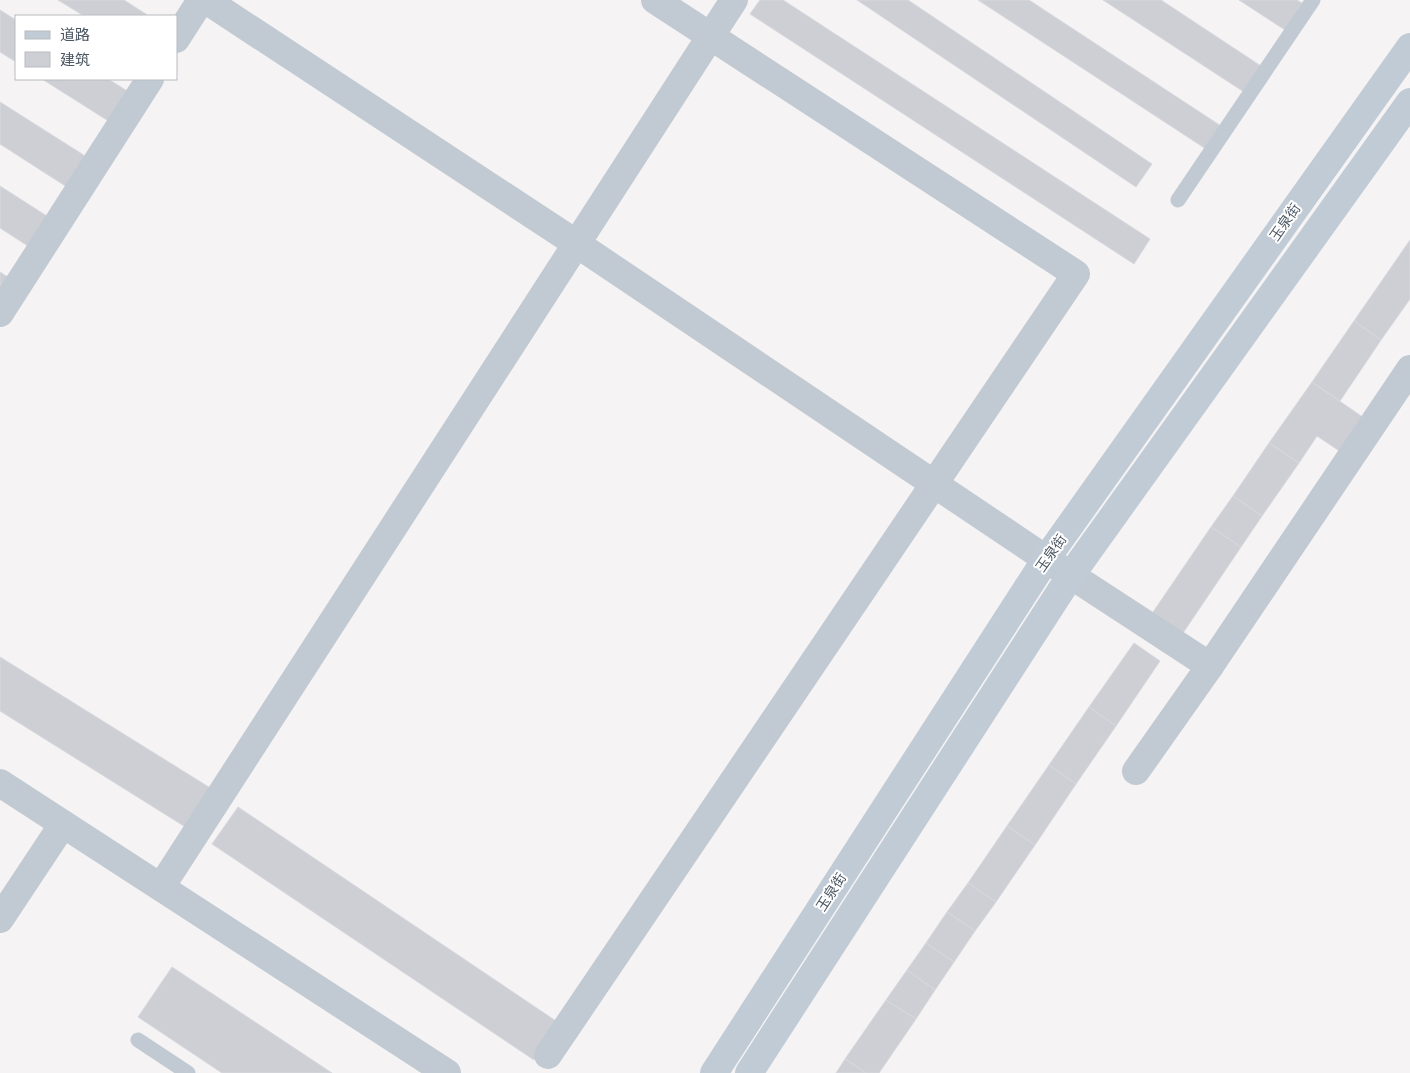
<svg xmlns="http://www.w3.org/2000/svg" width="1410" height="1073" font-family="Raleway,'Noto Sans SC',sans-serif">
	<rect width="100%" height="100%" fill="#f5f3f3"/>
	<g fill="#cdcfd5" stroke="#d7d9de">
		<path d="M58 0H124L149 16H84Z"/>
		<path d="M760 0H783L1150 239 1134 264 750 14Z"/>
		<path d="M857 0H908L1152 164 1136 187Z"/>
		<path d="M978 0H1029L1221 126 1206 149Z"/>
		<path d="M1103 0H1161L1261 66 1244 92Z"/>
		<path d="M1239 0H1297L1302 3 1285 30Z"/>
		<path d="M0 10 16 20V62L0 52Z"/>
		<path d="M42 79H108L129 92 110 122Z"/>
		<path d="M0 102 90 159 70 189 0 144Z"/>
		<path d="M0 186 50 218 31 248 0 228Z"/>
		<path d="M1410 240V299L1381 340 1354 321Z"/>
		<path d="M0 272 11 279 0 296Z"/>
		<path d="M1354 321 1381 340 1340 401 1312 382Z"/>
		<path d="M1312 382 1367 420 1344 454 1317 436 1299 463 1269 443Z"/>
		<path d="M1269 443 1299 463 1262 516 1233 496Z"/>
		<path d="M1233 496 1262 516 1241 547 1211 527Z"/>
		<path d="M1211 527 1241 547 1181 636 1151 615Z"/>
		<path d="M1134 643 1160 661 1116 726 1089 707Z"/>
		<path d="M0 657 212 789 187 828 0 711Z"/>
		<path d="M1089 707 1116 726 1076 784 1049 765Z"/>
		<path d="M1049 765 1076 784 1035 845 1007 826Z"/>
		<path d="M238 807 559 1023 534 1060 212 844Z"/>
		<path d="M1007 826 1035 845 996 902 968 883Z"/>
		<path d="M968 883 996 902 975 931 947 912Z"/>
		<path d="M947 912 975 931 954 962 926 943Z"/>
		<path d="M926 943 954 962 935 990 907 970Z"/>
		<path d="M172 967 332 1073H222L138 1017Z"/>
		<path d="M907 970 935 990 916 1019 886 1000Z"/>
		<path d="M886 1000 916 1019 879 1073H866L845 1059Z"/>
		<path d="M845 1059 866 1073H836Z"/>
	</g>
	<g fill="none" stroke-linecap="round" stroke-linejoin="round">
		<g stroke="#c1cad2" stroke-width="15">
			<path d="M1178 200 1313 0"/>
			<path d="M138 1040 188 1073"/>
		</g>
		<g stroke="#c1cad2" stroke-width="28">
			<path d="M206 0 577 244 1046 559 1210 666"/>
			<path d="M176 39 201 0"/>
			<path d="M0 313 150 79"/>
			<path d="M1136 771 1210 666 1410 369"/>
			<path d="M161 887 734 0"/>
			<path d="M0 919 63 824"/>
			<path d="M548 1055 1076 274 655 0"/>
		</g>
		<path stroke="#c1cad2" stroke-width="28" d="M0 783 447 1073"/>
		<g stroke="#c1cbd6" stroke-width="28">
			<path d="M714 1073 1046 559 1410 47"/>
			<path d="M749 1073 1071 575 1410 102"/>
		</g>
	</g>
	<g text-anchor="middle" stroke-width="4" stroke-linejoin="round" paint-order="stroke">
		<g font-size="14" fill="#4a5661" stroke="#fff">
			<text transform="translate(1285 222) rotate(-55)" y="5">玉泉街</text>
			<text transform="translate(1051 553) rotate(-55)" y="5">玉泉街</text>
			<text transform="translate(831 892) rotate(-57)" y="5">玉泉街</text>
		</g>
	</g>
	<rect x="15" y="15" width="162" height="65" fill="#ffffff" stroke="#b7bbc0"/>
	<rect x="25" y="31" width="25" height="8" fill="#c1cbd6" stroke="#b7bbc0"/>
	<text x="60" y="40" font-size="15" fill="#4a5661">道路</text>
	<rect x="25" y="52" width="25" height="15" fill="#cdcfd5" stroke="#b7bbc0"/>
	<text x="60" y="65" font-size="15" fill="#4a5661">建筑</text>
</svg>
